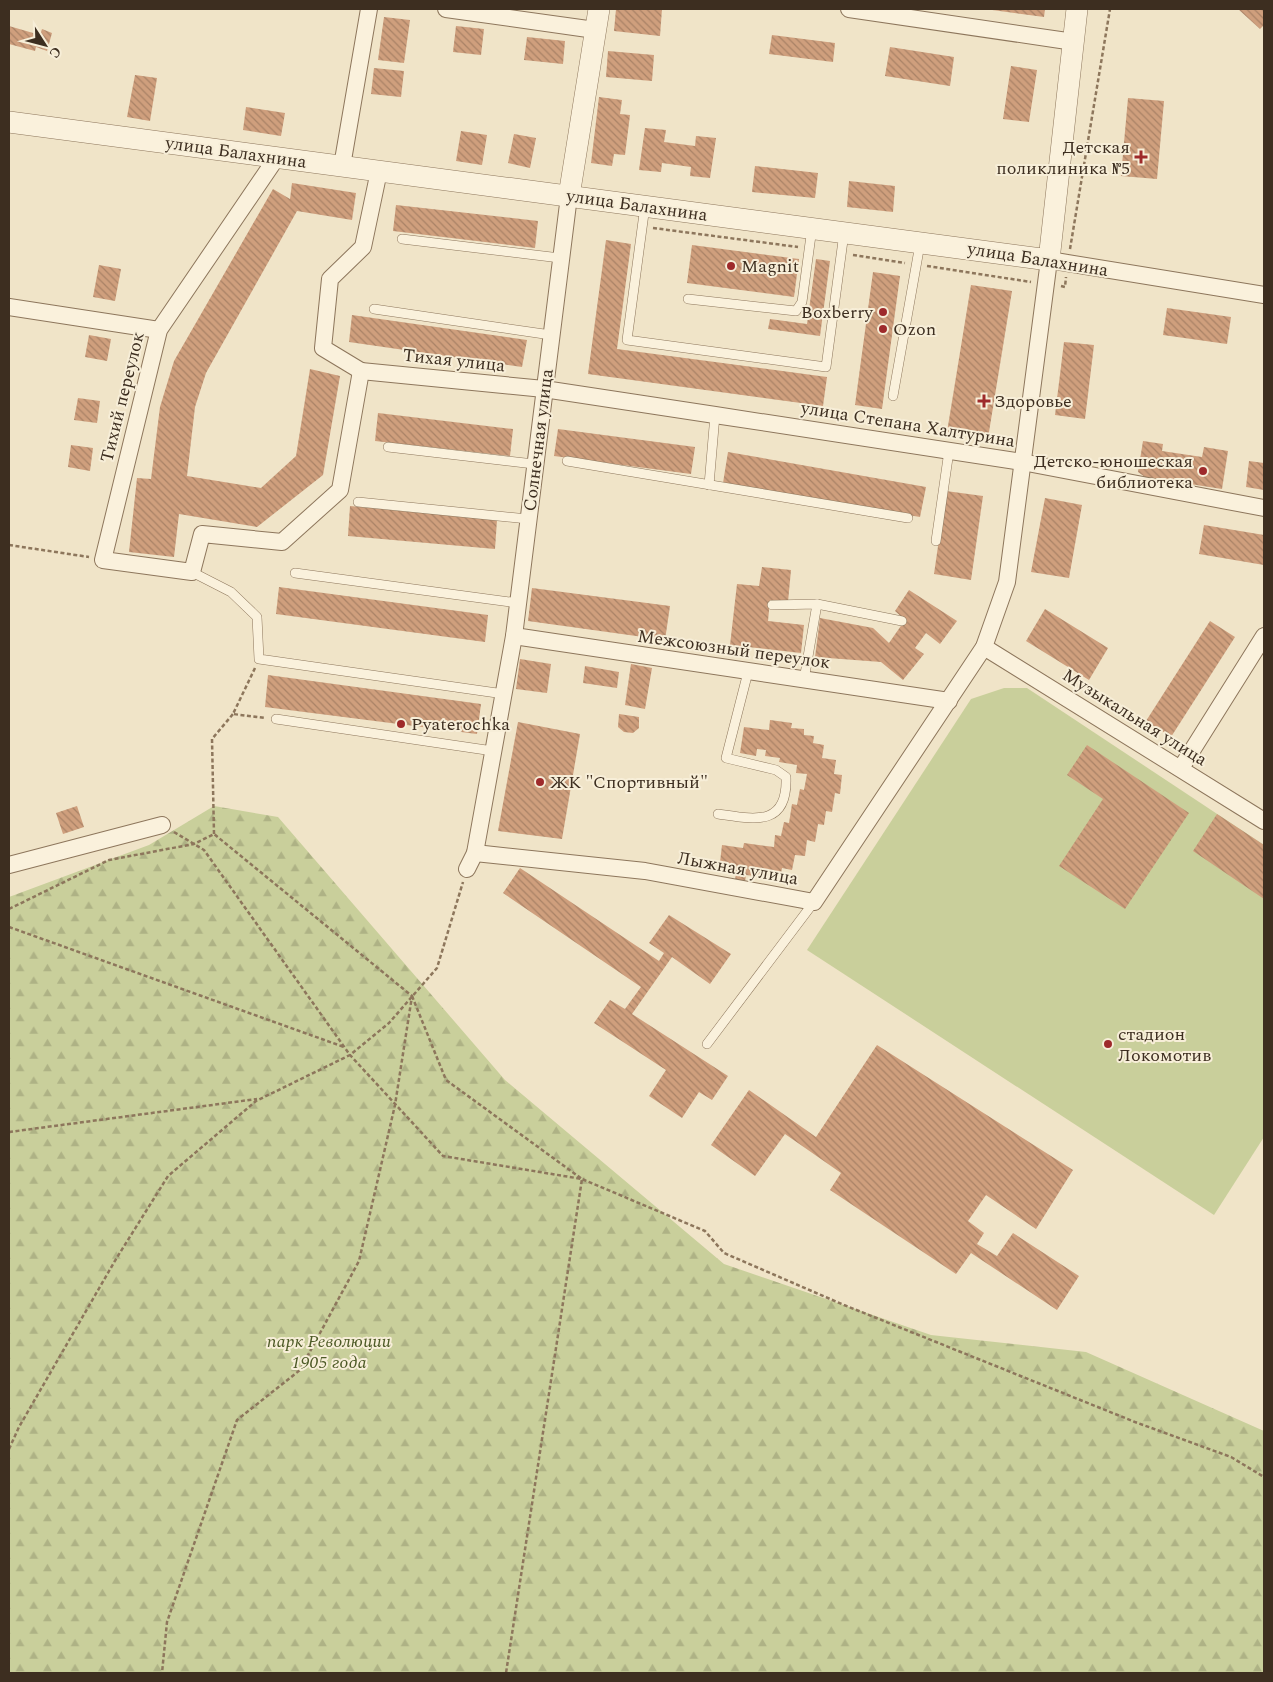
<svg xmlns="http://www.w3.org/2000/svg" width="1273" height="1682" font-family="Spectral,serif">
	<defs>
		<pattern id="forest-firs" width="22" height="20" patternUnits="userSpaceOnUse" patternTransform="scale(1.25)"><rect width="22" height="20" fill="#c9cf9b"/><path d="M5 1l3.5 6h-7zM16 11l3.5 6h-7z" fill="#aeb285"/></pattern>
		<pattern id="building-back-hatch" width="6" height="6" patternUnits="userSpaceOnUse" patternTransform="scale(1.25)"><rect width="6" height="6" fill="#cf9f7d"/><path d="M-1 5l2 2M0 0l6 6M5-1l2 2" fill="none" stroke="#a98266"/></pattern>
	</defs>
	<rect width="100%" height="100%" fill="#f0e4c8"/>
	<path fill="url(#forest-firs)" d="M214 806 278 817 505 1080 724 1264 931 1335 1086 1352 1264 1431V1673H9V897L149 845Z"/>
	<path fill="#c9cf9b" d="M1004 688H1027L1264 845V1137L1214 1215 807 950 971 699Z"/>
	<g fill="url(#building-back-hatch)">
		<path d="M616 9H662L660 36 614 31Z"/>
		<path d="M985 9H1045L1044 17Z"/>
		<path d="M1238 9H1264V25L1260 29Z"/>
		<path d="M384 17 410 20 404 63 378 60Z"/>
		<path d="M9 26 40 35 42 29 52 33 47 51 36 47 35 51 9 44Z"/>
		<path d="M456 26 484 29 481 55 453 52Z"/>
		<path d="M772 35 835 43 833 62 769 54Z"/>
		<path d="M527 37 565 41 563 64 524 60Z"/>
		<path d="M890 47 954 57 950 86 885 76Z"/>
		<path d="M608 51 654 55 652 81 606 77Z"/>
		<path d="M1011 66 1037 70 1029 122 1003 119Z"/>
		<path d="M374 68 404 71 401 97 371 94Z"/>
		<path d="M135 75 157 78 150 121 127 117Z"/>
		<path d="M599 97 622 100 620 114 630 115 625 155 614 154 612 166 591 163Z"/>
		<path d="M1128 98 1164 101 1157 179 1121 176Z"/>
		<path d="M246 107 285 113 281 136 243 130Z"/>
		<path d="M645 128 666 130 664 142 695 146 696 136 716 138 710 178 690 176 691 167 662 163 661 172 639 170Z"/>
		<path d="M461 131 487 135 482 165 456 161Z"/>
		<path d="M514 134 536 138 530 168 508 163Z"/>
		<path d="M755 166 818 173 815 198 752 192Z"/>
		<path d="M849 181 895 186 893 212 847 207Z"/>
		<path d="M292 183 356 193 352 220 297 211 206 373 195 407 187 476 261 488 296 456 310 369 340 376 323 475 257 527 179 514 174 557 129 552 137 478 151 479 160 407 174 361 273 189 290 199Z"/>
		<path d="M396 205 538 221 535 248 393 231Z"/>
		<path d="M606 240 631 244 617 349 827 377 823 406 588 374Z"/>
		<path d="M692 245 799 259 794 297 687 283Z"/>
		<path d="M816 259 830 261 820 336 768 329 770 319 807 324Z"/>
		<path d="M99 265 121 269 115 301 93 297Z"/>
		<path d="M873 272 900 276 882 409 855 405Z"/>
		<path d="M971 285 1012 291 988 438 947 432Z"/>
		<path d="M1167 308 1231 317 1227 344 1163 335Z"/>
		<path d="M352 315 527 340 522 367 349 342Z"/>
		<path d="M89 335 111 339 107 361 85 357Z"/>
		<path d="M1064 342 1094 345 1085 419 1055 415Z"/>
		<path d="M78 398 100 401 97 423 74 420Z"/>
		<path d="M378 413 513 429 510 456 375 441Z"/>
		<path d="M558 429 695 447 691 474 554 456Z"/>
		<path d="M1143 441 1163 444 1162 451 1202 457 1204 447 1228 451 1222 489 1145 477 1138 472Z"/>
		<path d="M71 445 93 448 90 471 68 467Z"/>
		<path d="M728 452 926 487 920 517 723 483Z"/>
		<path d="M1249 461 1264 463V490L1246 487Z"/>
		<path d="M946 491 983 496 971 580 934 574Z"/>
		<path d="M1045 498 1082 505 1069 578 1031 572Z"/>
		<path d="M350 506 497 520 495 549 348 536Z"/>
		<path d="M1204 525 1264 535V565L1199 554Z"/>
		<path d="M762 567 791 570 788 602 770 600 768 621 804 625 801 653 730 645 737 584 759 586Z"/>
		<path d="M279 587 488 615 485 642 276 614Z"/>
		<path d="M532 588 670 606 665 640 528 621Z"/>
		<path d="M909 590 957 621 940 644 926 633 915 648 924 654 903 680 881 662 815 657 820 618 873 628 889 643 905 620 895 611Z"/>
		<path d="M1045 609 1108 648 1089 680 1026 641Z"/>
		<path d="M1210 621 1235 637 1171 737 1146 721Z"/>
		<path d="M520 659 551 664 547 693 516 689Z"/>
		<path d="M631 664 652 668 645 709 625 705Z"/>
		<path d="M585 666 619 672 617 688 583 683Z"/>
		<path d="M268 675 481 704 477 734 265 707Z"/>
		<path d="M619 714 639 717V728L633 733 624 732 618 727Z"/>
		<path d="M770 720 792 723 791 728 804 729V735L814 736 813 743 824 745 822 758 836 760 834 774 842 775 840 794 835 793 832 812 826 811 824 825 818 824 815 842 807 840 805 856 795 855 792 870 782 868 781 874 765 872 764 877 746 875 745 882 735 880 736 873 719 871 722 845 743 848 744 843 774 847 775 835 781 836 784 822 789 823 792 804 797 805 800 789 804 790 807 774 796 773 797 765 779 762 780 758 765 756 766 750 757 749 756 756 740 753 744 727 769 730Z"/>
		<path d="M518 722 580 734 562 839 498 831Z"/>
		<path d="M1087 745 1189 813 1125 909 1059 866 1103 799 1067 775Z"/>
		<path d="M77 806 84 827 63 834 56 813Z"/>
		<path d="M1217 814 1264 845V899L1193 851Z"/>
		<path d="M520 868 659 961 664 953 649 943 669 915 731 954 710 984 672 957 632 1014 728 1076 712 1100 699 1092 682 1118 649 1096 666 1070 594 1023 610 1000 625 1009 641 987 503 893Z"/>
		<path d="M877 1045 1073 1170 1036 1229 986 1195 968 1221 984 1233 977 1244 997 1256 1013 1233 1079 1276 1057 1310 971 1253 956 1274 830 1190 841 1173 785 1134 755 1176 711 1145 749 1090 816 1137Z"/>
	</g>
	<g fill="none" stroke-linecap="round" stroke-linejoin="round">
		<g stroke="#8d765c" stroke-width="10">
			<g id="service">
				<path d="M645 206 627 340 826 367 844 233"/>
				<path d="M402 239 560 258"/>
				<path d="M688 299 796 311 802 302 812 228"/>
				<path d="M374 309 551 335"/>
				<path d="M893 396 920 244"/>
				<path d="M388 447 534 464"/>
				<path d="M567 461 908 518"/>
				<path d="M709 485 715 415"/>
				<path d="M358 502 528 519"/>
				<path d="M936 541 949 451"/>
				<path d="M192 572 231 592 257 617 259 659 504 694"/>
				<path d="M295 573 518 603"/>
				<path d="M772 605 817 604 902 621"/>
				<path d="M804 680 817 604"/>
				<path d="M276 719 493 751"/>
				<path d="M718 814C753 819 788 828 786 777L776 770 726 758 748 672"/>
				<path d="M707 1044 814 902"/>
			</g>
		</g>
		<g stroke="#8d765c" stroke-width="18">
			<g id="minor">
				<path d="M446 9 595 30"/>
				<path d="M849 9 1074 42"/>
				<path d="M277 157 159 330 103 560 192 572 202 534 282 542 340 490 361 371 323 348 330 279 363 247 379 171"/>
				<path d="M342 166 369 9"/>
				<path d="M9 307 159 330"/>
				<path d="M361 371 544 389 715 415 1022 462 1264 508"/>
				<path d="M514 636 949 701"/>
				<path d="M984 647 1264 821"/>
				<path d="M1181 768 1264 636"/>
				<path d="M475 853 645 871 814 902 984 647 1007 582 1049 260 1264 295"/>
				<path d="M9 865 162 825"/>
				<path d="M467 869 475 853 514 636 569 196"/>
			</g>
		</g>
		<g stroke="#8d765c" stroke-width="22">
			<g id="tertiary">
				<path d="M9 122 1049 260 1077 9"/>
				<path d="M569 196 599 9"/>
			</g>
		</g>
		<g stroke="#8d765c" stroke-width="2.5" stroke-dasharray="4 2.5" stroke-linecap="butt">
			<path d="M653 228 798 247"/>
			<path d="M1070 249 1110 9"/>
			<path d="M853 255 905 263"/>
			<path d="M927 266 1031 282"/>
			<path d="M1061 286 1065 287 1066 277"/>
			<path d="M9 545 89 557"/>
			<path d="M255 668 233 714 265 718"/>
			<path d="M174 832 204 850 350 1055 443 1156 582 1179 705 1231 724 1253 844 1305 1135 1422 1231 1457 1264 1477"/>
			<path d="M214 834 212 739 233 714"/>
			<path d="M9 909 109 860 194 844 214 834 412 996 395 1105 359 1261 300 1370 237 1420 167 1622 162 1673"/>
			<path d="M9 927 344 1047"/>
			<path d="M412 996 446 1080 582 1179 506 1673"/>
			<path d="M9 1132 257 1099"/>
			<path d="M9 1449 19 1427 116 1259 168 1176 256 1101 350 1055 389 1023 437 968 463 882"/>
		</g>
		<use href="#service" stroke="#faf1dc" stroke-width="9"/>
		<use href="#minor" stroke="#faf1dc" stroke-width="16"/>
		<use href="#tertiary" stroke="#faf1dc" stroke-width="21"/>
	</g>
	<g fill="#9e2a2b" stroke="#f7eed8" stroke-width="2">
		<path d="M1138.5 149.5h5v5h5v5h-5v5h-5v-5h-5v-5h5z"/>
		<circle cx="731" cy="266" r="5"/>
		<circle cx="883" cy="312" r="5"/>
		<circle cx="883" cy="329" r="5"/>
		<path d="M981.5 393.5h5v5h5v5h-5v5h-5v-5h-5v-5h5z"/>
		<circle cx="1203" cy="471" r="5"/>
		<circle cx="401" cy="724" r="5"/>
		<circle cx="540" cy="782" r="5"/>
		<circle cx="1108" cy="1044" r="5"/>
	</g>
	<g text-anchor="middle" stroke-width="4" stroke-linejoin="round" paint-order="stroke">
		<g font-size="18" fill="#3d2e20" stroke="#f7eed8" text-anchor="start">
			<text x="1130" y="153" text-anchor="end">Детская<tspan x="1130" dy="21">поликлиника №5</tspan></text>
			<text x="741" y="272">Magnit</text>
			<text x="873" y="318" text-anchor="end">Boxberry</text>
			<text x="893" y="335">Ozon</text>
			<text x="994" y="407">Здоровье</text>
			<text x="1193" y="467" text-anchor="end">Детско-юношеская<tspan x="1193" dy="21">библиотека</tspan></text>
			<text x="411" y="730">Pyaterochka</text>
			<text x="550" y="788">ЖК "Спортивный"</text>
			<text x="1118" y="1040">стадион<tspan x="1118" dy="21">Локомотив</tspan></text>
		</g>
		<g font-size="18" fill="#3d2e20" stroke="#f7eed8">
			<text transform="translate(236 152) rotate(8)" y="6">улица Балахнина</text>
			<text transform="translate(637 205) rotate(8)" y="6">улица Балахнина</text>
			<text transform="translate(1038 259) rotate(9)" y="6">улица Балахнина</text>
			<text transform="translate(454 360) rotate(6)" y="6">Тихая улица</text>
			<text transform="translate(122 397) rotate(-76)" y="6">Тихий переулок</text>
			<text transform="translate(908 424) rotate(9)" y="6">улица Степана Халтурина</text>
			<text transform="translate(538 440) rotate(-83)" y="6">Солнечная улица</text>
			<text transform="translate(734 649) rotate(8)" y="6">Межсоюзный переулок</text>
			<text transform="translate(1135 717) rotate(32)" y="6">Музыкальная улица</text>
			<text transform="translate(738 868) rotate(10)" y="6">Лыжная улица</text>
		</g>
		<g font-size="18" font-style="italic" fill="#4d5a26" stroke="#f7eed8">
			<text x="329" y="1347">парк Революции<tspan x="329" dy="21">1905 года</tspan></text>
		</g>
	</g>
	<rect width="1273" height="1682" fill="none" stroke="#3d2e20" stroke-width="20"/>
	<g transform="translate(45 45) rotate(126)" stroke="#f7eed8" stroke-width="4" paint-order="stroke">
	<path d="M0-4L9 19L0 12L-9 19Z" fill="#3d2e20"/>
	<text y="-8" font-size="14" font-weight="bold" text-anchor="middle" fill="#3d2e20">С</text>
	</g>
</svg>
